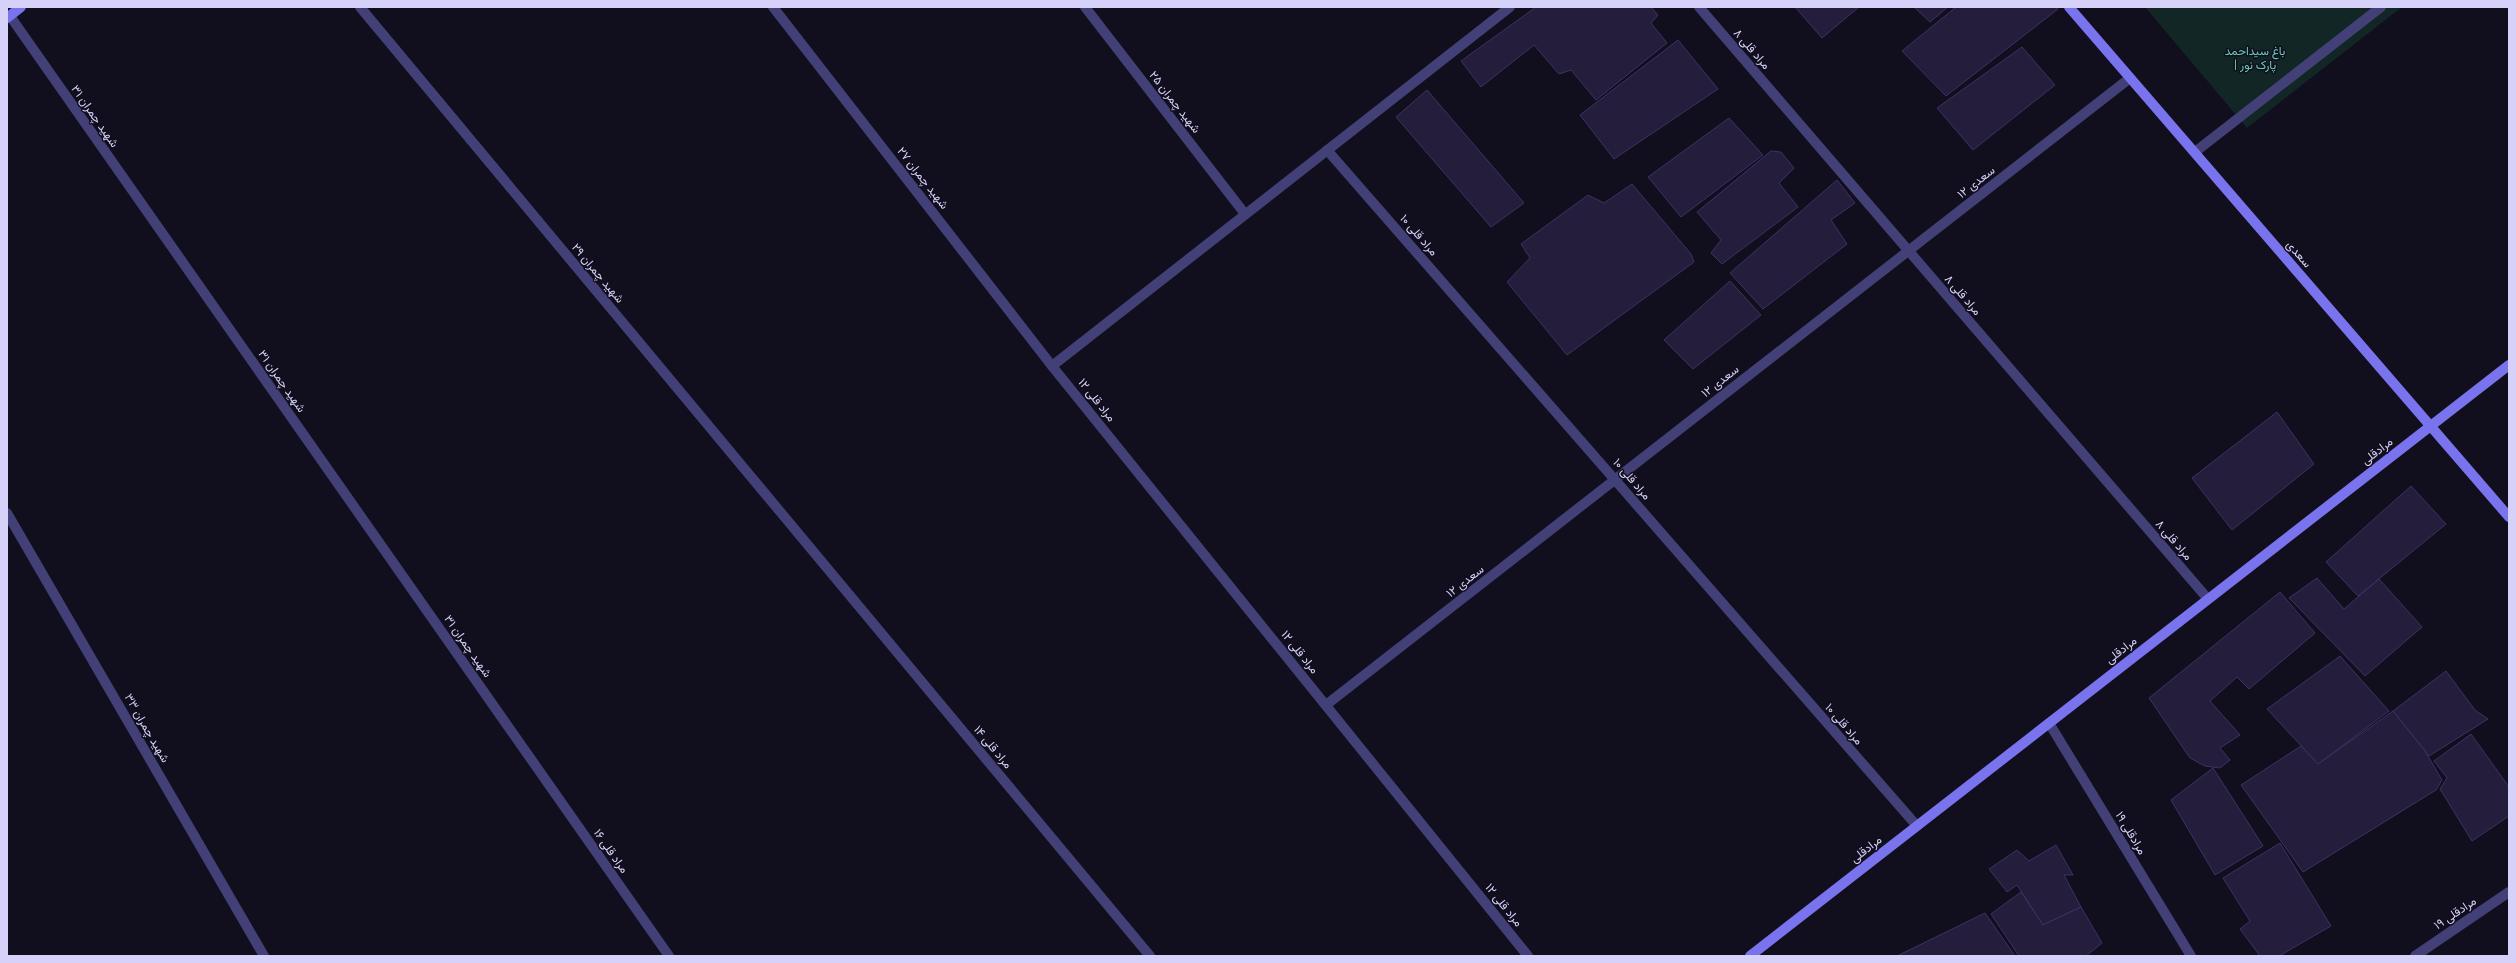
<svg xmlns="http://www.w3.org/2000/svg" width="2516" height="963" font-family="Karla,Vazirmatn,sans-serif">
	<rect width="100%" height="100%" fill="#110e1d"/>
	<path fill="#122626" d="M2145 7H2402L2247 128Z"/>
	<g fill="#241d3c" stroke="#3d3265">
		<path d="M1536 7H1651L1658 15 1651 23 1667 43 1596 100 1571 70 1559 74 1534 45 1481 87 1461 61Z"/>
		<path d="M1795 7H1859L1822 38Z"/>
		<path d="M1914 7H1948L1930 22Z"/>
		<path d="M1956 7H2056L2058 9 1946 96 1902 51Z"/>
		<path d="M1678 40 1718 89 1614 159 1580 115Z"/>
		<path d="M2022 47 2055 85 1973 150 1937 108Z"/>
		<path d="M1427 90 1524 203 1491 227 1396 117Z"/>
		<path d="M1729 118 1763 155 1681 217 1648 177Z"/>
		<path d="M1771 151 1781 152 1794 168 1779 183 1798 207 1722 264 1711 253 1721 240 1697 212Z"/>
		<path d="M1837 180 1855 203 1831 220 1847 244 1763 309 1730 273Z"/>
		<path d="M1632 184 1691 254 1694 262 1567 355 1507 282 1530 258 1521 244 1588 195 1604 203Z"/>
		<path d="M1730 281 1761 315 1693 369 1664 340Z"/>
		<path d="M2277 412 2314 464 2232 530 2192 478Z"/>
		<path d="M2411 486 2446 524 2358 596 2326 562Z"/>
		<path d="M2317 578 2344 609 2379 579 2422 627 2365 676 2289 598Z"/>
		<path d="M2280 592 2315 633 2249 689 2237 677 2210 701 2240 735 2220 748 2230 760 2220 768 2205 766 2190 758 2149 698Z"/>
		<path d="M2340 656 2389 711 2318 764 2267 709Z"/>
		<path d="M2446 671 2475 710 2488 719 2429 756 2393 711Z"/>
		<path d="M2393 711 2425 751 2442 780 2436 790 2303 872 2241 785 2301 746 2318 764Z"/>
		<path d="M2471 734 2509 787V816L2472 841 2440 789 2447 778 2434 761Z"/>
		<path d="M2213 768 2263 846 2215 875 2171 800Z"/>
		<path d="M2280 843 2331 926 2279 956H2260L2240 929 2250 921 2223 878Z"/>
		<path d="M2056 845 2073 875H2064L2081 907 2043 925 2017 885 2007 892 1989 869 2017 850 2029 861Z"/>
		<path d="M2021 892 2043 925 2081 907 2102 943 2086 956H2019L1991 914Z"/>
		<path d="M1985 913 2015 956H1897Z"/>
	</g>
	<g fill="none" stroke-linecap="round" stroke-linejoin="round">
		<g stroke="#433f77" stroke-width="10">
			<path d="M360 7 1150 956"/>
			<path d="M773 7 1052 366 1528 956"/>
			<path d="M1085 7 1245 214"/>
			<path d="M1699 7 2208 599"/>
			<path d="M10 16 669 956"/>
			<path d="M1327 150 1917 826"/>
			<path d="M2195 152 2381 7"/>
			<path d="M1052 366 1510 7"/>
			<path d="M7 513 264 956"/>
			<path d="M1326 705 2130 78"/>
			<path d="M2049 723 2191 956"/>
			<path d="M2415 956 2509 892"/>
		</g>
		<g stroke="#7973ed" stroke-width="10">
			<path d="M2069 7 2509 517"/>
			<path d="M7 18 21 7"/>
			<path d="M1750 956 2509 365"/>
		</g>
	</g>
	<g text-anchor="middle" stroke-width="3" stroke-linejoin="round" paint-order="stroke">
		<g font-size="12" fill="#d6d1f9" stroke="#110e1d">
			<text transform="translate(1752 49) rotate(49)" y="4">مراد قلی ۸</text>
			<text transform="translate(1175 102) rotate(52)" y="4">شهید چمران ۲۵</text>
			<text transform="translate(95 116) rotate(55)" y="4">شهید چمران ۳۱</text>
			<text transform="translate(923 178) rotate(52)" y="4">شهید چمران ۲۷</text>
			<text transform="translate(1976 182) rotate(-38)" y="4">سعدی ۱۲</text>
			<text transform="translate(1419 235) rotate(49)" y="4">مراد قلی ۱۰</text>
			<text transform="translate(2299 254) rotate(49)" y="4">سعدی</text>
			<text transform="translate(598 273) rotate(50)" y="4">شهید چمران ۲۹</text>
			<text transform="translate(1963 295) rotate(49)" y="4">مراد قلی ۸</text>
			<text transform="translate(282 381) rotate(55)" y="4">شهید چمران ۳۱</text>
			<text transform="translate(1720 381) rotate(-38)" y="4">سعدی ۱۲</text>
			<text transform="translate(1097 400) rotate(51)" y="4">مراد قلی ۱۲</text>
			<text transform="translate(2377 451) rotate(-38)" y="4">مرادقلی</text>
			<text transform="translate(1632 479) rotate(49)" y="4">مراد قلی ۱۰</text>
			<text transform="translate(2174 540) rotate(49)" y="4">مراد قلی ۸</text>
			<text transform="translate(1465 581) rotate(-38)" y="4">سعدی ۱۲</text>
			<text transform="translate(468 646) rotate(55)" y="4">شهید چمران ۳۱</text>
			<text transform="translate(2121 650) rotate(-38)" y="4">مرادقلی</text>
			<text transform="translate(1300 652) rotate(51)" y="4">مراد قلی ۱۲</text>
			<text transform="translate(1844 724) rotate(49)" y="4">مراد قلی ۱۰</text>
			<text transform="translate(147 728) rotate(60)" y="4">شهید چمران ۳۳</text>
			<text transform="translate(993 747) rotate(50)" y="4">مراد قلی ۱۴</text>
			<text transform="translate(2131 833) rotate(59)" y="4">مرادقلی ۱۹</text>
			<text transform="translate(1866 849) rotate(-38)" y="4">مرادقلی</text>
			<text transform="translate(611 851) rotate(55)" y="4">مراد قلی ۱۶</text>
			<text transform="translate(1504 905) rotate(51)" y="4">مراد قلی ۱۲</text>
			<text transform="translate(2455 913) rotate(-34)" y="4">مرادقلی ۱۹</text>
		</g>
		<g font-size="12" fill="#66cfb8" stroke="#110e1d">
			<text x="2255" y="55">باغ سیداحمد<tspan x="2255" dy="14">| پارک نور</tspan></text>
		</g>
	</g>
	<rect width="2516" height="963" fill="none" stroke="#d6d1f9" stroke-width="16"/>
</svg>
